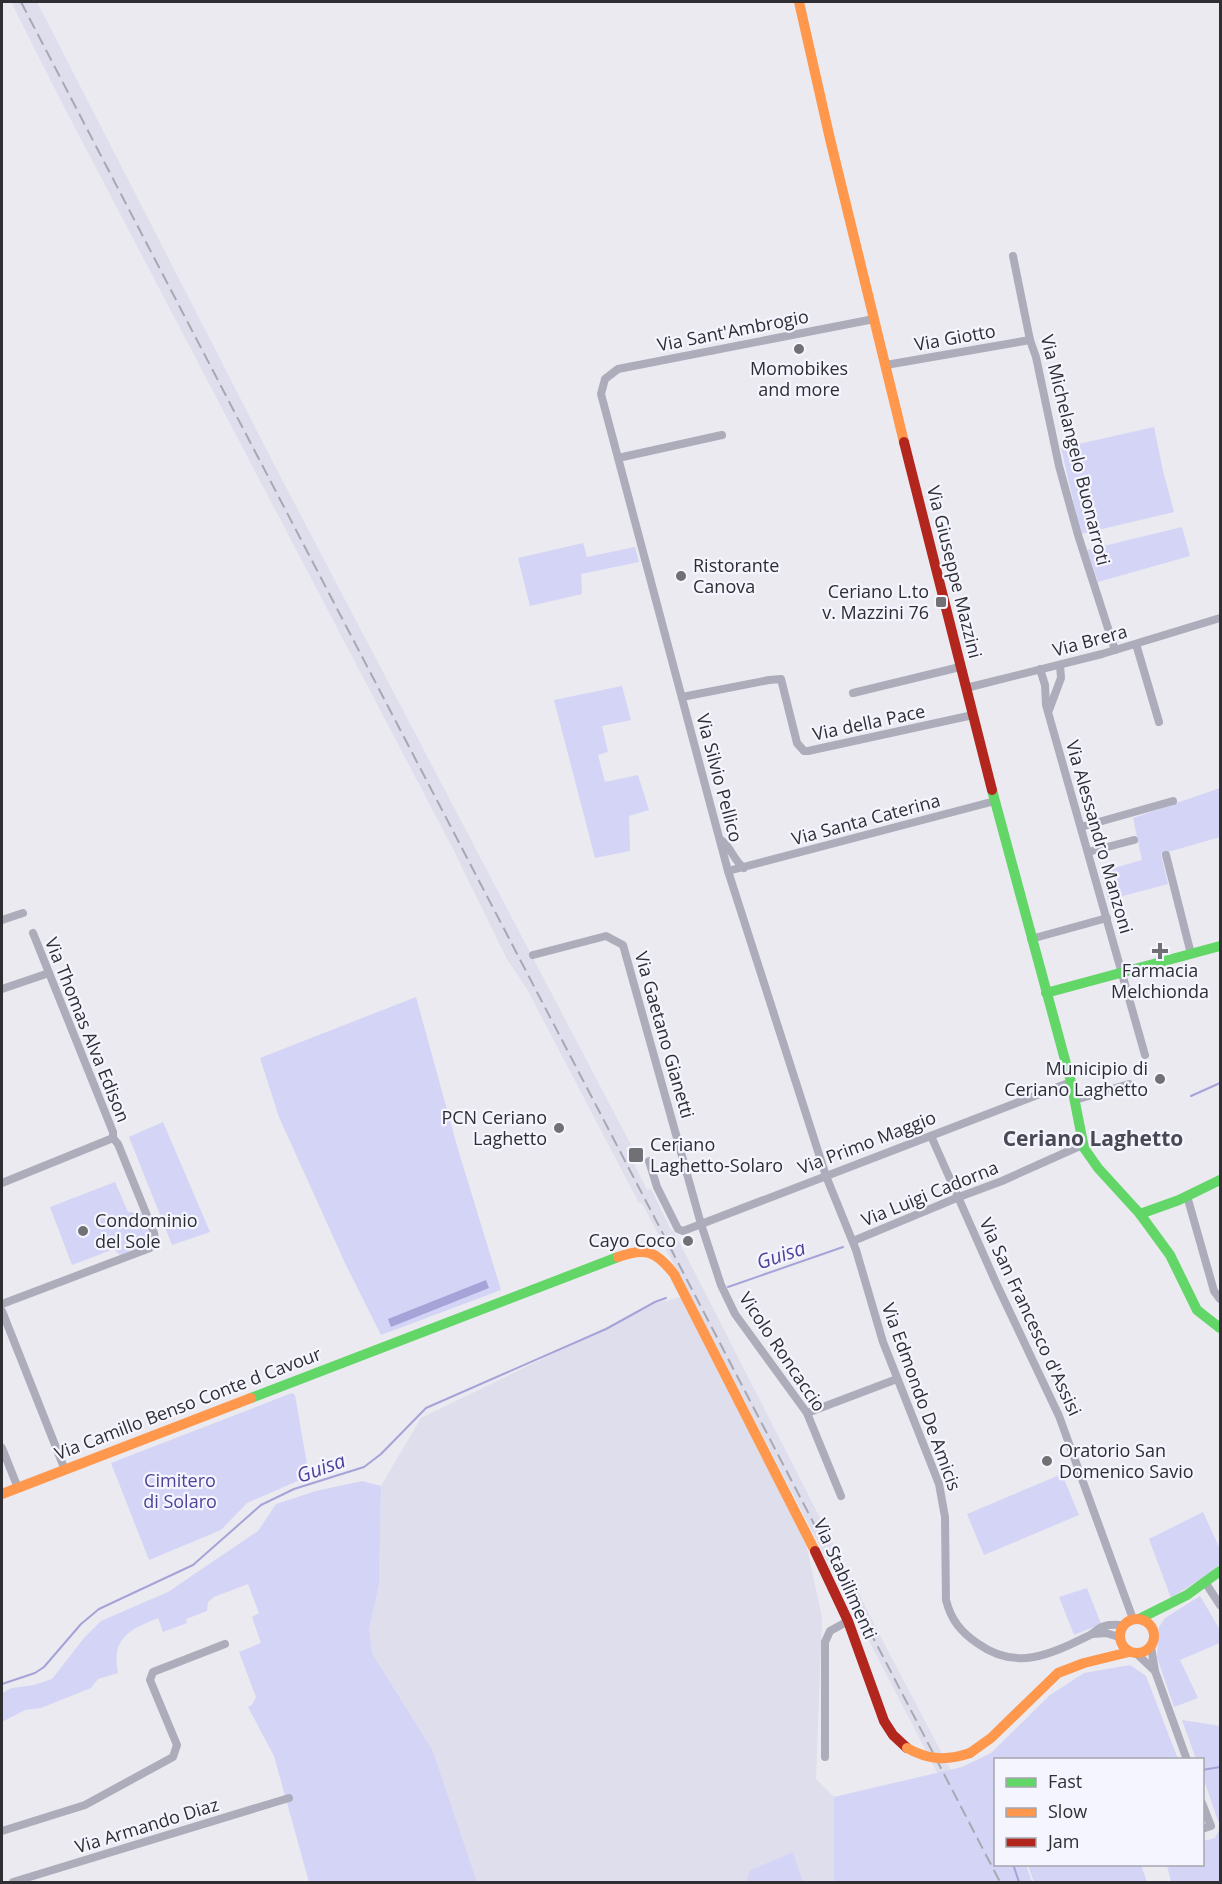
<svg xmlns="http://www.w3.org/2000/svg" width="1222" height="1884" font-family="'Open Sans',sans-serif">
	<rect width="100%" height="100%" fill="#eaeaf0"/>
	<g fill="#dedeec">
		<path d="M11 2H37L277 470 631 1145 626 1148 647 1190 651 1189 671 1230H673L888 1651 995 1854 994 1882 642 1203H639L527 989 507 959 452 847 61 101Z"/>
		<path d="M681 1297 806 1544 822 1617 816 1779 834 1797V1882H803L793 1852 750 1870 746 1882H477L433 1751 372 1653 369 1629 379 1585 381 1486 421 1418 657 1303Z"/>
	</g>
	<g fill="#d4d4f6">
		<path d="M1154 427 1163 471 1174 512 1081 534 1061 448Z"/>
		<path d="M1182 527 1190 556 1098 582 1087 550Z"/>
		<path d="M583 543 587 557 635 547 639 562 581 574 582 594 530 606 518 558Z"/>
		<path d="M622 686 631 720 602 726 608 752 598 755 605 782 638 775 649 810 629 816 630 851 595 858 554 700Z"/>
		<path d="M1220 788V837L1161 854 1168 884 1108 900 1101 872 1142 860 1133 818Z"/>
		<path d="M416 997 457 1146 501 1290 381 1335 345 1263 279 1117 260 1058Z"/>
		<path d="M163 1122 210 1232 172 1245 129 1137Z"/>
		<path d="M115 1182 128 1212H140L151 1238 149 1243 120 1255 114 1249 72 1265 50 1207Z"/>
		<path d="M292 1393 295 1395 309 1476 247 1503 221 1530 149 1560 111 1463Z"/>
		<path d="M1062 1474 1079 1515 984 1555 967 1514Z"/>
		<path d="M362 1481 381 1486 379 1585 369 1629 372 1653 433 1751 477 1882H309L274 1756 248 1707 252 1705 256 1697 239 1652 261 1643 252 1617 259 1613 248 1584 214 1597 208 1602 207 1611 186 1619 187 1623 163 1632 158 1618C129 1630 111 1638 118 1673L98 1679 91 1688 41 1708 25 1710 2 1722V1693L12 1688 34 1685 52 1679 84 1638 101 1621 168 1592 258 1531 276 1504 316 1491Z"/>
		<path d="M1203 1512 1220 1549V1564L1208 1574 1171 1598 1149 1539Z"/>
		<path d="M1087 1588 1101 1624 1074 1635 1059 1597Z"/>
		<path d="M1200 1596 1220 1630V1643L1180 1660 1198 1698 1174 1707 1157 1657 1159 1627 1165 1618Z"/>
		<path d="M1130 1665 1146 1676 1178 1759 996 1760V1864L1026 1865 1032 1882H834V1797L962 1767 991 1753 1050 1695 1084 1673Z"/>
		<path d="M1182 1720 1220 1726V1821H1218L1203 1777 1202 1760 1196 1759Z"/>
		<path d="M1220 1828V1882H1171L1167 1865 1202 1864 1203 1841 1215 1838Z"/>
		<path d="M793 1852 803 1882H746L750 1870Z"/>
		<path d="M1028 1865H1141L1147 1882H1034Z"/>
	</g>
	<path fill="#a5a3d8" d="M486 1280 489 1288 391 1327 388 1319Z"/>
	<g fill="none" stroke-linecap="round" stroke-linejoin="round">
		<g stroke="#a5a3d8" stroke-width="2">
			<path d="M1191 1096 1220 1083"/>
			<path d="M728 1287 843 1247"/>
			<path d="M2 1684 35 1673 44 1667 81 1624 99 1609 193 1565 261 1505 294 1489 364 1467 381 1454 426 1408 606 1329 655 1302 666 1298"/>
			<path d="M1202 1770 1220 1767"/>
			<path d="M1013 1864 1019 1882"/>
		</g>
		<g stroke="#acacbb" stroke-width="8">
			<path d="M1013 256 1030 340 1036 357 1059 466 1078 535 1115 650"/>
			<path d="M874 319 618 369 605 379 601 394 728 871 826 1176 856 1250 883 1342 939 1484 945 1517 946 1600C951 1620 961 1632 977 1643 1017 1672 1051 1654 1090 1635 1095 1632 1099 1627 1105 1626 1111 1624 1118 1625 1124 1625"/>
			<path d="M886 365 1030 340"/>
			<path d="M618 458 722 435"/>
			<path d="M1136 644 1159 722"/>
			<path d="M1040 669 1045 685 1046 705 1145 1055"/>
			<path d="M966 688 1102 654 1220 618"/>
			<path d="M853 693 960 667"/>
			<path d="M682 697 769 680 781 679 797 743 804 751H808L973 715"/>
			<path d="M1049 710 1061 678 1060 665"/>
			<path d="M1081 827 1173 801"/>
			<path d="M721 840C732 848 733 860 744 868"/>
			<path d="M1088 852 1134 840"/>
			<path d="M1166 855 1191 954"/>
			<path d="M728 871 995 801"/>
			<path d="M2 920 23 913"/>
			<path d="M1031 939 1107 918"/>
			<path d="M533 955 606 936 623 945 701 1224 721 1285 735 1314 807 1413 841 1496"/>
			<path d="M2 989 49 973"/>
			<path d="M1075 1100 1129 1084"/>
			<path d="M931 1136 997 1285 1059 1416 1133 1619"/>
			<path d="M649 1161 657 1187 678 1229 683 1231 1071 1082"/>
			<path d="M2 1183 113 1138"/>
			<path d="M1187 1196 1214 1291 1220 1299"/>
			<path d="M853 1241 959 1197 1002 1181 1080 1146 1084 1148"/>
			<path d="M2 1304 150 1248 155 1241 154 1233 118 1144 113 1138V1132L33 933"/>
			<path d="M2 1311 65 1470"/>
			<path d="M807 1413 897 1379"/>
			<path d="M2 1448 18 1488"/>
			<path d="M1205 1582 1220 1605"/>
			<path d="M1093 1634 1106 1633 1119 1637"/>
			<path d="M1151 1647 1155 1671 1187 1760"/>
			<path d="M1137 1654 1154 1670"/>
			<path d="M825 1757V1642L830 1631 848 1621"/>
			<path d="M1202 1803 1211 1826 1202 1829"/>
			<path d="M2 1831 85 1805 173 1757 177 1745 150 1680 153 1672 225 1644"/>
			<path d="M13 1882 289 1798"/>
		</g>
		<g stroke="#63d668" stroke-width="10">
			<path d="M992 790 1071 1082 1084 1148 1098 1168 1140 1214 1170 1255 1197 1310 1220 1328"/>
			<path d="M1046 993 1220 946"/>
			<path d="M1140 1214 1179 1200 1220 1180"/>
			<path d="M251 1398 618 1257"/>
			<path d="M1139 1619 1187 1595 1220 1571"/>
		</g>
		<g stroke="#ff974d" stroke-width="10">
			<path d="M799 2 830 139 904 442"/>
			<path d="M618 1257C646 1247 656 1251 674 1274L815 1551"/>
			<path d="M2 1494 251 1398"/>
			<circle cx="1137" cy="1636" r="17"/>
			<path d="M970 1753 991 1738 1058 1673 1084 1663 1129 1652"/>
		</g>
		<g stroke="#b3261e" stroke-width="10">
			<path d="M904 442 992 790"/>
			<path d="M815 1551 848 1621 884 1721 893 1735 907 1748"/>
		</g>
		<path stroke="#a8a8b3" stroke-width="2" stroke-dasharray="12 6" stroke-linecap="butt" d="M21 2C347 629 675 1255 1000 1882"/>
		<path stroke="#ff974d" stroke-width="10" d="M907 1748C928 1760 947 1761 970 1753"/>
	</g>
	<g fill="#707075" stroke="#f4f5ff" stroke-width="2">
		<circle cx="799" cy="349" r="6"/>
		<circle cx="681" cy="576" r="6"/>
		<rect x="935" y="596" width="12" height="12" rx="3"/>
		<path d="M1157 942h6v6h6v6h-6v6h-6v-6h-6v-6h6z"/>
		<circle cx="1160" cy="1079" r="6"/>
		<circle cx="559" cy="1128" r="6"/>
		<rect x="628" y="1147" width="16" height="16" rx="3"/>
		<circle cx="83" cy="1231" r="6"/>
		<circle cx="688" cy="1241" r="6"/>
		<circle cx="1047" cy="1461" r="6"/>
	</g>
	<g text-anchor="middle" stroke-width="4.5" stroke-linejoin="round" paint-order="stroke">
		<g font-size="18" fill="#2e2e33" stroke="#f4f5ff">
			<text transform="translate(733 331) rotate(-11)" y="6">Via Sant'Ambrogio</text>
			<text transform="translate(955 338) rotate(-10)" y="6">Via Giotto</text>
			<text transform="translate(1075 450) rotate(76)" y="6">Via Michelangelo Buonarroti</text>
			<text transform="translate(954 572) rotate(76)" y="6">Via Giuseppe Mazzini</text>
			<text transform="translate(1090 641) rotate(-15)" y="6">Via Brera</text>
			<text transform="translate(869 723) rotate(-12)" y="6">Via della Pace</text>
			<text transform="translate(719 778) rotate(75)" y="6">Via Silvio Pellico</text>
			<text transform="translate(866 820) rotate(-15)" y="6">Via Santa Caterina</text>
			<text transform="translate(1099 837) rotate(74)" y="6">Via Alessandro Manzoni</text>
			<text transform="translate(87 1030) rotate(68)" y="6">Via Thomas Alva Edison</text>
			<text transform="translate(664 1035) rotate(74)" y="6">Via Gaetano Gianetti</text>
			<text transform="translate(867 1143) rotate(-21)" y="6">Via Primo Maggio</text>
			<text transform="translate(930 1194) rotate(-22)" y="6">Via Luigi Cadorna</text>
			<text transform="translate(1030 1317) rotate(65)" y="6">Via San Francesco d'Assisi</text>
			<text transform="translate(782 1352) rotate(56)" y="6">Vicolo Roncaccio</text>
			<text transform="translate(921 1397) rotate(70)" y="6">Via Edmondo De Amicis</text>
			<text transform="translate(188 1404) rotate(-21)" y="6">Via Camillo Benso Conte d Cavour</text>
			<text transform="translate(845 1579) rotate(66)" y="6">Via Stabilimenti</text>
			<text transform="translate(147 1826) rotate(-17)" y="6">Via Armando Diaz</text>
		</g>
		<g font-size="18" fill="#2e2e33" stroke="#f4f5ff" text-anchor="start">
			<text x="799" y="375" text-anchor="middle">Momobikes<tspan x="799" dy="21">and more</tspan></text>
			<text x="693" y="572">Ristorante<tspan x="693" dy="21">Canova</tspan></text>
			<text x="929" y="598" text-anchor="end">Ceriano L.to<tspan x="929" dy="21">v. Mazzini 76</tspan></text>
			<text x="1160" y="977" text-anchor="middle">Farmacia<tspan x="1160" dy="21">Melchionda</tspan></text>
			<text x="1148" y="1075" text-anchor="end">Municipio di<tspan x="1148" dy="21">Ceriano Laghetto</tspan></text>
			<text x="547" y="1124" text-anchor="end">PCN Ceriano<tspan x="547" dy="21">Laghetto</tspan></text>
			<text x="650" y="1151">Ceriano<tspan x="650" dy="21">Laghetto-Solaro</tspan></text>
			<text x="95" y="1227">Condominio<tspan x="95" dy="21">del Sole</tspan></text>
			<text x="676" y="1247" text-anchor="end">Cayo Coco</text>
			<text x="1059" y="1457">Oratorio San<tspan x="1059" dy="21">Domenico Savio</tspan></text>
		</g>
		<g font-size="18" fill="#4e439b" stroke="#f4f5ff">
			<text x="180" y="1487">Cimitero<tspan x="180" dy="21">di Solaro</tspan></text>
		</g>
		<g font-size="20" font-style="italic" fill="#4e439a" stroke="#f4f5ff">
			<text transform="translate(781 1255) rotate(-19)" y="7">Guisa</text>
			<text transform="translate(321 1468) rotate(-20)" y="7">Guisa</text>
		</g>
		<g font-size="21" font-weight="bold" fill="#494953" stroke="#f4f5ff">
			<text x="1093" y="1146">Ceriano Laghetto</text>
		</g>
	</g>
	<rect width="1222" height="1884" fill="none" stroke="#2e2e33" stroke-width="6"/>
	<rect x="994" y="1758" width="210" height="108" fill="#f4f5ff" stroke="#a5a5ad" stroke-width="1.5"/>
	<rect x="1006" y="1778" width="30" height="9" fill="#63d668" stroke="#a5a5ad" stroke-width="1.5"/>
	<text x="1048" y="1788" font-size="18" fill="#2e2e33">Fast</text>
	<rect x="1006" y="1808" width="30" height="9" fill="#ff974d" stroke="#a5a5ad" stroke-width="1.5"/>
	<text x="1048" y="1818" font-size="18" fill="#2e2e33">Slow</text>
	<rect x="1006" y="1838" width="30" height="9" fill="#b3261e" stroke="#a5a5ad" stroke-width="1.5"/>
	<text x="1048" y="1848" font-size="18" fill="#2e2e33">Jam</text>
</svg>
